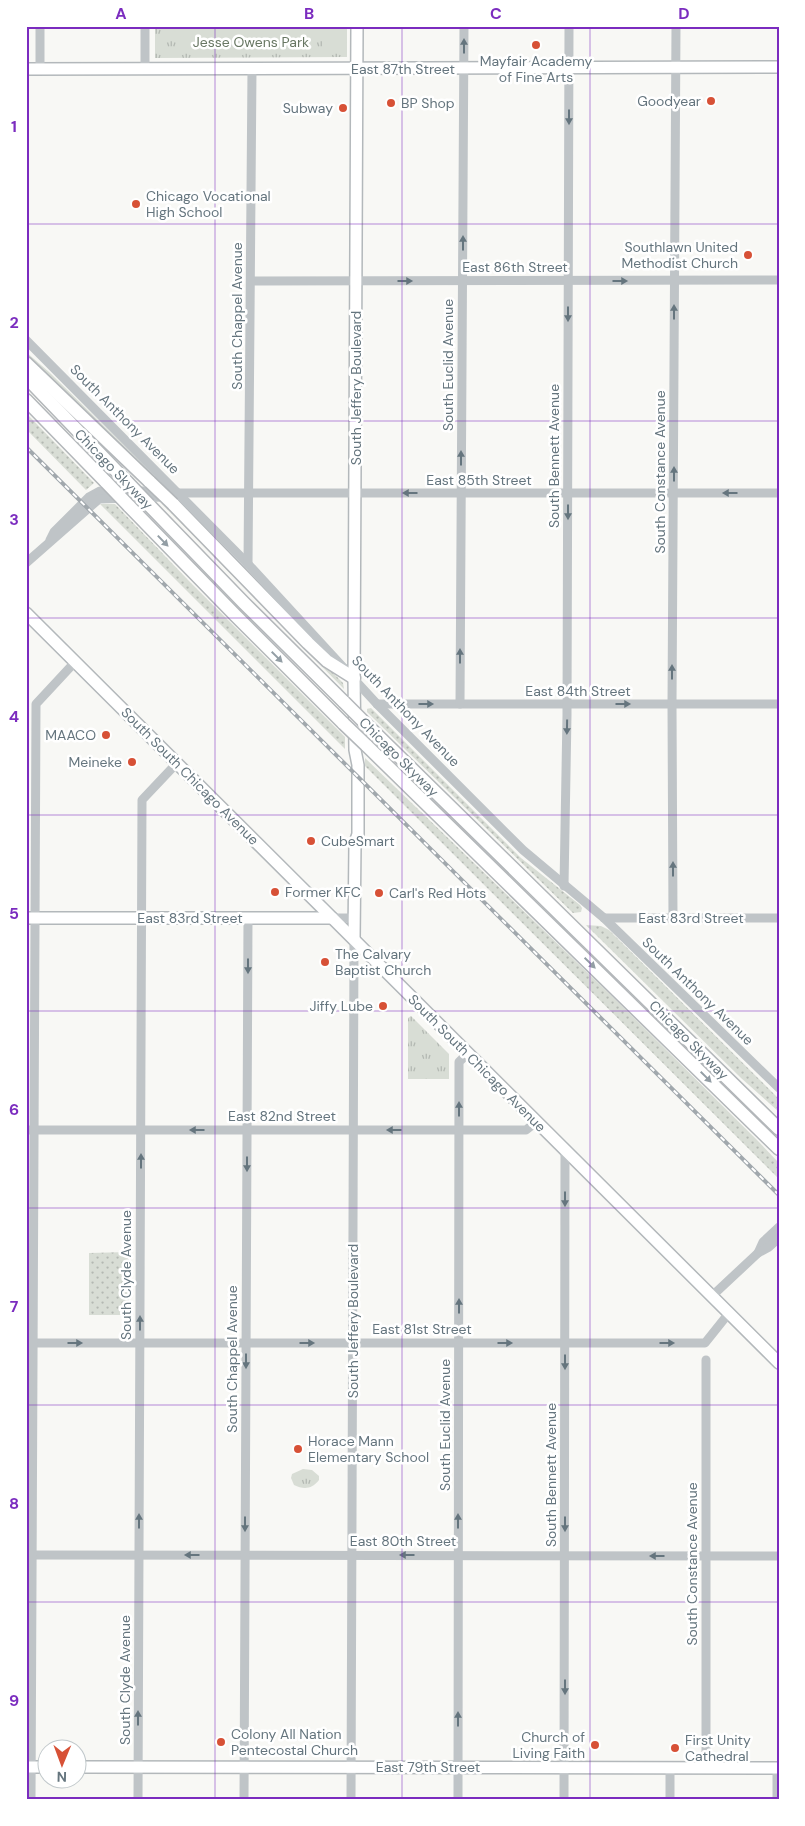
<svg xmlns="http://www.w3.org/2000/svg" width="805" height="1826" font-family="'DM Sans',sans-serif">
	<defs>
		<pattern id="grass-dots" width="8" height="8" patternUnits="userSpaceOnUse" patternTransform="scale(1.25)"><rect width="8" height="8" fill="#d8ddd5"/><path d="M2 2h.1M6 6h.1" fill="none" stroke="#b3b8b2" stroke-width="1.8" stroke-linecap="round"/></pattern>
		<pattern id="park-tufts" width="24" height="20" patternUnits="userSpaceOnUse" patternTransform="scale(1.25)"><rect width="24" height="20" fill="#d8ddd5"/><path d="M3 7l-1-3M5 7V3M7 7l1-3M15 17l-1-3M17 17v-4M19 17l1-3" fill="none" stroke="#b3b8b2"/></pattern>
	</defs>
	<rect width="100%" height="100%" fill="#f8f8f5"/>
	<g fill="url(#grass-dots)">
		<path d="M26 352 49 372 158 479 159 481 157 483 26 357Z"/>
		<path d="M26 413 94 483 86 490 26 429Z"/>
		<path d="M100 504H115L189 581 345 737V749Z"/>
		<path d="M162 504H167L343 683 344 689Z"/>
		<path d="M371 708 521 858 580 905 582 908 581 912 573 913 367 712V709Z"/>
		<path d="M365 758 619 1003 758 1141 779 1163V1179L365 766Z"/>
		<path d="M586 925 601 926 609 930 779 1099V1112L741 1078Z"/>
		<path d="M129 1252V1315H89V1253Z"/>
	</g>
	<g fill="url(#park-tufts)">
		<path d="M155 26H347V57L155 58Z"/>
		<path d="M411 1016 449 1054V1079H408V1018Z"/>
		<path d="M303 1469 312 1470 319 1476V1480C312 1489 304 1490 294 1485L291 1478 292 1474Z"/>
	</g>
	<g fill="#d8ddd5">
		<path d="M170 26H318V33L309 41 179 36Z"/>
		<rect x="323" y="26" width="20" height="24"/>
	</g>
	<g fill="none" stroke-linecap="round" stroke-linejoin="round">
		<g stroke="#b3b8bb" stroke-width="14">
			<g id="major">
				<path d="M26 69 779 67"/>
				<path d="M26 613 779 1363"/>
				<path d="M26 918H332"/>
				<path d="M354 939 355 843 358 834V765L355 750 354 678 357 26"/>
				<path d="M26 1767H48"/>
				<path d="M78 1767 779 1768"/>
			</g>
		</g>
		<g stroke="#b3b7ba" stroke-width="15">
			<g id="highway">
				<path d="M26 363 150 482"/>
				<path d="M26 377 127 482"/>
				<path d="M26 400 106 482"/>
				<path d="M173 504 308 643 327 661 354 678"/>
				<path d="M149 505 244 603 344 702"/>
				<path d="M129 506 235 615 344 724"/>
				<path d="M366 724 779 1129"/>
				<path d="M366 745 779 1149"/>
			</g>
		</g>
		<g stroke="#bfc4c7" stroke-width="9">
			<path d="M40 26V69"/>
			<path d="M145 26V69"/>
			<path d="M251 281 779 280"/>
			<path d="M26 340 248 564 377 704 523 850 604 918 779 1088"/>
			<path d="M177 493H779"/>
			<path d="M50 540 54 532 89 497 100 491H162"/>
			<path d="M26 563 99 499 164 497"/>
			<path d="M248 564 252 69"/>
			<path d="M377 704H779"/>
			<path d="M460 704 464 26"/>
			<path d="M564 886 567 715 569 26"/>
			<path d="M332 918H354"/>
			<path d="M604 918H779"/>
			<path d="M673 918 672 704 676 26"/>
			<path d="M26 1130H526L536 1122"/>
			<path d="M758 1253 763 1242 779 1227"/>
			<path d="M712 1296 758 1253 769 1247 779 1238"/>
			<path d="M26 1343H705L729 1313"/>
			<path d="M27 1555 779 1556"/>
			<path d="M670 1768V1800"/>
			<path d="M706 1768V1360"/>
			<path d="M777 1768V1800"/>
			<path d="M31 1800 36 704 75 662"/>
			<path d="M138 1800 142 800 177 763"/>
			<path d="M244 1800 248 918"/>
			<path d="M351 1800 354 939"/>
			<path d="M458 1800 459 1062 468 1053"/>
			<path d="M564 1800 565 1150"/>
		</g>
		<use href="#major" stroke="#fff" stroke-width="11"/>
		<use href="#highway" stroke="#fff" stroke-width="12"/>
		<g stroke="#a1a8ad" stroke-width="4">
			<path id="rail" d="M26 447 779 1195"/>
		</g>
		<use href="#rail" stroke="#fff" stroke-width="2" stroke-dasharray="5.5" stroke-linecap="butt"/>
		<g stroke="#b3b7ba" stroke-width="15" stroke-linecap="butt">
			<g id="highway-bridge">
				<path d="M106 482 129 506"/>
				<path d="M127 482 149 505"/>
				<path d="M150 482 173 504"/>
				<path d="M344 702 366 724"/>
				<path d="M344 724 366 745"/>
			</g>
		</g>
		<use href="#highway-bridge" stroke="#fff" stroke-width="12"/>
	</g>
	<defs><path id="oneway-solid" d="M-6-.8H1V-3.2L6.5 0L1 3.2V.8H-6Z" transform="scale(1.25)"/></defs>
	<g fill="#65757e">
		<use href="#oneway-solid" transform="translate(464 46) rotate(-90)"/>
		<use href="#oneway-solid" transform="translate(569 117) rotate(90)"/>
		<use href="#oneway-solid" transform="translate(463 243) rotate(-90)"/>
		<use href="#oneway-solid" transform="translate(405 281)"/>
		<use href="#oneway-solid" transform="translate(620 281)"/>
		<use href="#oneway-solid" transform="translate(674 312) rotate(-90)"/>
		<use href="#oneway-solid" transform="translate(568 314) rotate(90)"/>
		<use href="#oneway-solid" transform="translate(461 458) rotate(-90)"/>
		<use href="#oneway-solid" transform="translate(674 474) rotate(-90)"/>
		<use href="#oneway-solid" transform="translate(410 493) rotate(180)"/>
		<use href="#oneway-solid" transform="translate(730 493) rotate(180)"/>
		<use href="#oneway-solid" transform="translate(568 512) rotate(90)"/>
		<use href="#oneway-solid" transform="translate(460 656) rotate(-90)"/>
		<use href="#oneway-solid" transform="translate(672 672) rotate(-90)"/>
		<use href="#oneway-solid" transform="translate(426 704)"/>
		<use href="#oneway-solid" transform="translate(623 704)"/>
		<use href="#oneway-solid" transform="translate(567 727) rotate(91)"/>
		<use href="#oneway-solid" transform="translate(673 869) rotate(-90)"/>
		<use href="#oneway-solid" transform="translate(248 966) rotate(90)"/>
		<use href="#oneway-solid" transform="translate(459 1109) rotate(-90)"/>
		<use href="#oneway-solid" transform="translate(197 1130) rotate(180)"/>
		<use href="#oneway-solid" transform="translate(394 1130) rotate(-180)"/>
		<use href="#oneway-solid" transform="translate(141 1161) rotate(-90)"/>
		<use href="#oneway-solid" transform="translate(247 1164) rotate(90)"/>
		<use href="#oneway-solid" transform="translate(565 1199) rotate(90)"/>
		<use href="#oneway-solid" transform="translate(459 1306) rotate(-90)"/>
		<use href="#oneway-solid" transform="translate(140 1323) rotate(-90)"/>
		<use href="#oneway-solid" transform="translate(75 1343)"/>
		<use href="#oneway-solid" transform="translate(307 1343)"/>
		<use href="#oneway-solid" transform="translate(505 1343)"/>
		<use href="#oneway-solid" transform="translate(667 1343)"/>
		<use href="#oneway-solid" transform="translate(246 1361) rotate(90)"/>
		<use href="#oneway-solid" transform="translate(565 1362) rotate(90)"/>
		<use href="#oneway-solid" transform="translate(139 1521) rotate(-90)"/>
		<use href="#oneway-solid" transform="translate(458 1521) rotate(-90)"/>
		<use href="#oneway-solid" transform="translate(245 1524) rotate(90)"/>
		<use href="#oneway-solid" transform="translate(565 1524) rotate(90)"/>
		<use href="#oneway-solid" transform="translate(192 1555) rotate(-180)"/>
		<use href="#oneway-solid" transform="translate(407 1555) rotate(-180)"/>
		<use href="#oneway-solid" transform="translate(657 1556) rotate(-180)"/>
		<use href="#oneway-solid" transform="translate(565 1687) rotate(90)"/>
		<use href="#oneway-solid" transform="translate(138 1718) rotate(-90)"/>
		<use href="#oneway-solid" transform="translate(458 1719) rotate(-90)"/>
	</g>
	<g fill="#939ea5">
		<use href="#oneway-solid" transform="translate(163 541) rotate(46)"/>
		<use href="#oneway-solid" transform="translate(277 657) rotate(45)"/>
		<use href="#oneway-solid" transform="translate(590 963) rotate(44)"/>
		<use href="#oneway-solid" transform="translate(706 1077) rotate(45)"/>
	</g>
	<path fill="none" stroke="#7b2cbf" stroke-width="1" stroke-opacity="0.55" d="M215 26V1800M402 26V1800M590 26V1800M26 224H779M26 421H779M26 618H779M26 815H779M26 1011H779M26 1208H779M26 1405H779M26 1602H779"/>
	<g fill="#d75136" stroke="#fff" stroke-width="2">
		<circle cx="536" cy="45" r="5"/>
		<circle cx="711" cy="101" r="5"/>
		<circle cx="391" cy="103" r="5"/>
		<circle cx="343" cy="108" r="5"/>
		<circle cx="136" cy="204" r="5"/>
		<circle cx="748" cy="255" r="5"/>
		<circle cx="106" cy="735" r="5"/>
		<circle cx="132" cy="762" r="5"/>
		<circle cx="311" cy="841" r="5"/>
		<circle cx="275" cy="892" r="5"/>
		<circle cx="379" cy="893" r="5"/>
		<circle cx="325" cy="962" r="5"/>
		<circle cx="383" cy="1006" r="5"/>
		<circle cx="298" cy="1449" r="5"/>
		<circle cx="221" cy="1742" r="5"/>
		<circle cx="595" cy="1745" r="5"/>
		<circle cx="675" cy="1748" r="5"/>
	</g>
	<g text-anchor="middle" stroke-width="5" stroke-linejoin="round" paint-order="stroke">
		<g font-size="14" fill="#687763" stroke="#fff">
			<text x="251" y="47">Jesse Owens Park</text>
		</g>
		<g font-size="14" fill="#65757e" stroke="#fff" text-anchor="start">
			<text x="536" y="66" text-anchor="middle">Mayfair Academy<tspan x="536" dy="16">of Fine Arts</tspan></text>
			<text x="701" y="106" text-anchor="end">Goodyear</text>
			<text x="401" y="108">BP Shop</text>
			<text x="333" y="113" text-anchor="end">Subway</text>
			<text x="146" y="201">Chicago Vocational<tspan x="146" dy="16">High School</tspan></text>
			<text x="738" y="252" text-anchor="end">Southlawn United<tspan x="738" dy="16">Methodist Church</tspan></text>
			<text x="96" y="740" text-anchor="end">MAACO</text>
			<text x="122" y="767" text-anchor="end">Meineke</text>
			<text x="321" y="846">CubeSmart</text>
			<text x="285" y="897">Former KFC</text>
			<text x="389" y="898">Carl's Red Hots</text>
			<text x="335" y="959">The Calvary<tspan x="335" dy="16">Baptist Church</tspan></text>
			<text x="373" y="1011" text-anchor="end">Jiffy Lube</text>
			<text x="308" y="1446">Horace Mann<tspan x="308" dy="16">Elementary School</tspan></text>
			<text x="231" y="1739">Colony All Nation<tspan x="231" dy="16">Pentecostal Church</tspan></text>
			<text x="585" y="1742" text-anchor="end">Church of<tspan x="585" dy="16">Living Faith</tspan></text>
			<text x="685" y="1745">First Unity<tspan x="685" dy="16">Cathedral</tspan></text>
		</g>
		<g font-size="14" fill="#65757e" stroke="#fff">
			<text x="403" y="74">East 87th Street</text>
			<text x="515" y="272">East 86th Street</text>
			<text transform="translate(237 316) rotate(-90)" y="5">South Chappel Avenue</text>
			<text transform="translate(448 365) rotate(-90)" y="5">South Euclid Avenue</text>
			<text transform="translate(356 388) rotate(-90)" y="5">South Jeffery Boulevard</text>
			<text transform="translate(125 419) rotate(45)" y="5">South Anthony Avenue</text>
			<text transform="translate(554 456) rotate(-90)" y="5">South Bennett Avenue</text>
			<text transform="translate(114 469) rotate(46)" y="5">Chicago Skyway</text>
			<text transform="translate(660 472) rotate(-90)" y="5">South Constance Avenue</text>
			<text x="479" y="485">East 85th Street</text>
			<text x="578" y="696">East 84th Street</text>
			<text transform="translate(406 711) rotate(46)" y="5">South Anthony Avenue</text>
			<text transform="translate(399 757) rotate(45)" y="5">Chicago Skyway</text>
			<text transform="translate(190 776) rotate(45)" y="5">South South Chicago Avenue</text>
			<text x="190" y="923">East 83rd Street</text>
			<text x="691" y="923">East 83rd Street</text>
			<text transform="translate(698 991) rotate(44)" y="5">South Anthony Avenue</text>
			<text transform="translate(689 1040) rotate(45)" y="5">Chicago Skyway</text>
			<text transform="translate(477 1063) rotate(45)" y="5">South South Chicago Avenue</text>
			<text x="282" y="1121">East 82nd Street</text>
			<text transform="translate(126 1275) rotate(-90)" y="5">South Clyde Avenue</text>
			<text transform="translate(353 1321) rotate(-90)" y="5">South Jeffery Boulevard</text>
			<text x="422" y="1334">East 81st Street</text>
			<text transform="translate(232 1359) rotate(-90)" y="5">South Chappel Avenue</text>
			<text transform="translate(445 1425) rotate(-90)" y="5">South Euclid Avenue</text>
			<text transform="translate(551 1475) rotate(-90)" y="5">South Bennett Avenue</text>
			<text x="403" y="1546">East 80th Street</text>
			<text transform="translate(692 1564) rotate(-90)" y="5">South Constance Avenue</text>
			<text transform="translate(125 1680) rotate(-90)" y="5">South Clyde Avenue</text>
			<text x="428" y="1772">East 79th Street</text>
		</g>
	</g>
	<rect width="805" height="1826" fill="none" stroke="#ffffff" stroke-width="55"/>
	<g transform="translate(62 1764) rotate(181)"><circle r="24" fill="#ffffff" stroke="#c1c8cb"/>
	<path d="M0-4L9 19L0 12L-9 19Z" fill="#d75136"/>
	<text y="-8" font-size="14" font-weight="bold" text-anchor="middle" fill="#65757e">N</text>
	</g>
	<rect x="28" y="28" width="750" height="1770" fill="none" stroke="#7b2cbf" stroke-width="2"/>
	<g font-size="16" text-anchor="middle" font-weight="bold" fill="#7b2cbf">
		<text x="121" y="19">A</text>
		<text x="309" y="19">B</text>
		<text x="496" y="19">C</text>
		<text x="684" y="19">D</text>
		<text x="14" y="132">1</text>
		<text x="14" y="328">2</text>
		<text x="14" y="525">3</text>
		<text x="14" y="722">4</text>
		<text x="14" y="919">5</text>
		<text x="14" y="1115">6</text>
		<text x="14" y="1312">7</text>
		<text x="14" y="1509">8</text>
		<text x="14" y="1706">9</text>
	</g>
</svg>
